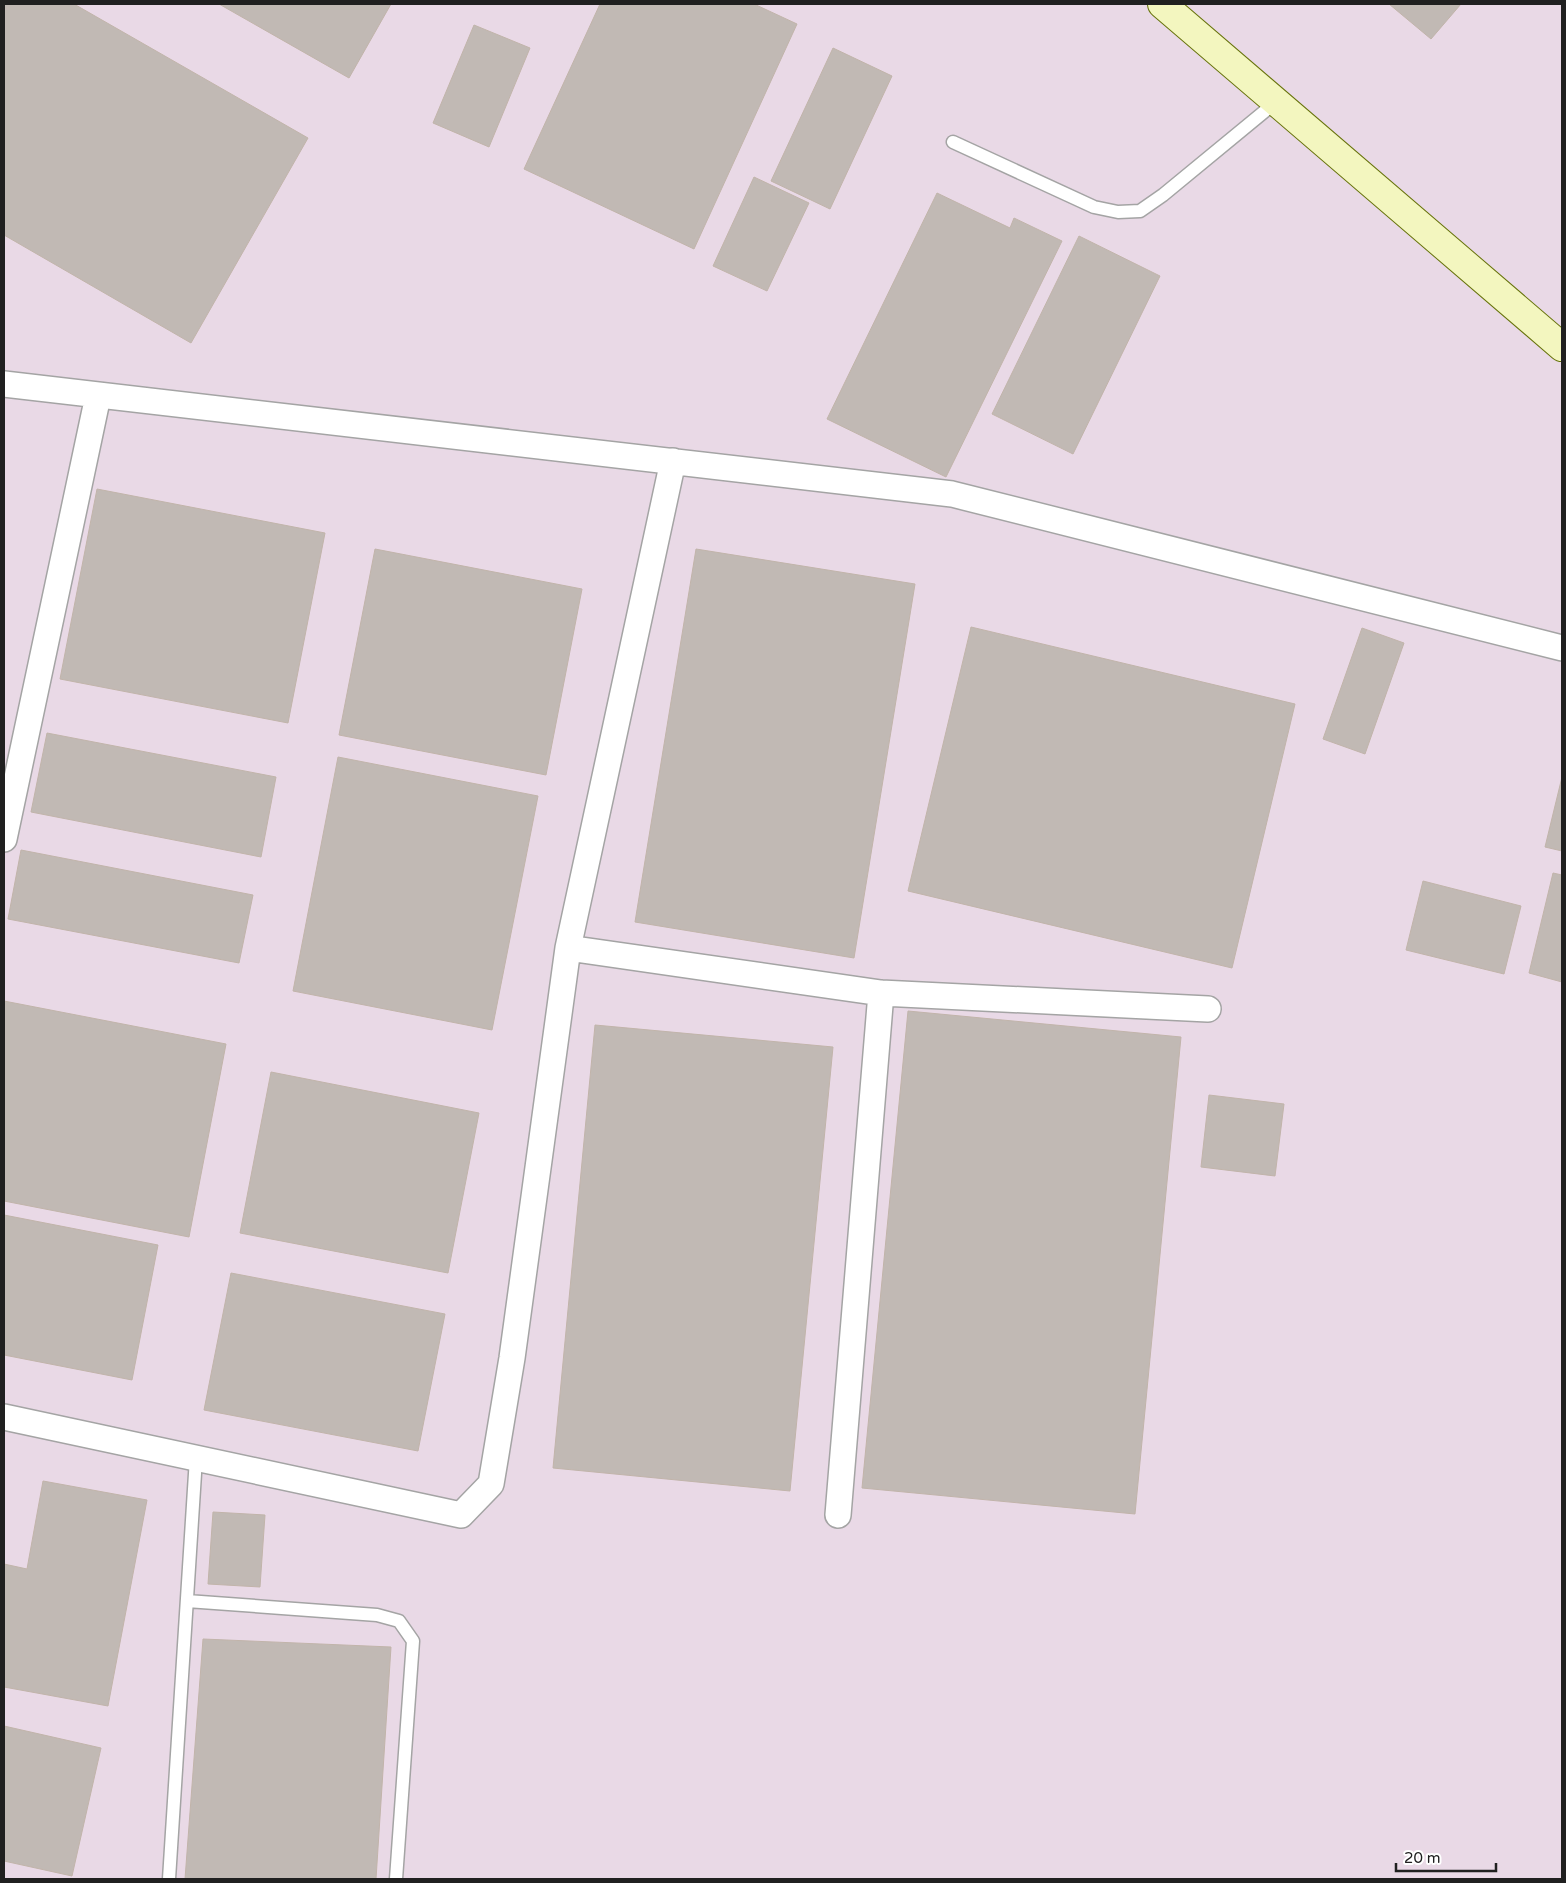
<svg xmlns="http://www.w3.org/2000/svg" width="1566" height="1883" viewBox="0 0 1566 1883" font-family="'Varela Round',sans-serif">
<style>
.industrial{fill:#e9d9e6}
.building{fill:#c1b9b4;stroke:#c1b4aa}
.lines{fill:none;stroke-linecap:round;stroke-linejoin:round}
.lane-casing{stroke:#a4a4a4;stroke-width:15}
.street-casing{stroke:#a4a4a4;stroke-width:28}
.secondary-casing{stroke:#67730b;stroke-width:30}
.lane{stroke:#fff;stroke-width:12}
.street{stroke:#fff;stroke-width:25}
.secondary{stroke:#f3f6bf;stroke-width:28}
</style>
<rect width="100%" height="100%" fill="#f0ede7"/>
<!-- industrial -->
<path class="industrial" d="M4 4H1562V1879H4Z"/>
<!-- building -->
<path class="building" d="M4 4H74L308 138 191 343 4 235Z
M219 4H391L349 78Z
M600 4H754L797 24 694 249 524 169Z
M1389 4H1461L1431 39Z
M474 25 530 48 489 147 433 123Z
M833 48 892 76 830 209 771 181Z
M754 177 809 203 767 291 713 266Z
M937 193 1010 228 1014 218 1062 241 946 477 827 419Z
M1079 236 1160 276 1073 454 992 414Z
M97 489 325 533 288 723 60 679Z
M375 549 582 589 546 775 339 735Z
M696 549 915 584 854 958 635 922Z
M971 627 1295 704 1232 968 908 891Z
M1362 628 1404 643 1365 754 1323 739Z
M47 733 276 777 261 857 31 812Z
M338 757 538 796 492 1030 293 991Z
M1562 777V851L1545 847Z
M21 850 253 895 239 963 8 919Z
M1553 873 1562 875V982L1529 973Z
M1423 881 1521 906 1504 974 1406 950Z
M4 1001 226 1044 189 1237 4 1201Z
M908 1011 1181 1037 1135 1514 862 1488Z
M595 1025 833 1047 790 1491 553 1468Z
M271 1072 479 1113 448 1273 240 1233Z
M1209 1095 1284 1104 1275 1176 1201 1167Z
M4 1215 158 1245 132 1380 4 1355Z
M231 1273 445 1314 418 1451 204 1410Z
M43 1481 147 1500 108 1706 4 1687V1564L27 1569Z
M213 1512 265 1515 260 1587 208 1584Z
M203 1639 391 1647 376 1879H185Z
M4 1726 101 1748 72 1876 4 1861Z"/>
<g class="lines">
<defs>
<path id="lane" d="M953 142 1094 207 1118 212 1140 211 1163 195 1276 102
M187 1601 377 1615 399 1621 413 1641 396 1879
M169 1879 196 1458"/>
<path id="street" d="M4 384 952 494 1562 648
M4 839 98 396
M568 948 881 993 1208 1009
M4 1417 461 1515 491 1484 512 1358 568 948 673 461
M838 1515 881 993"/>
<path id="secondary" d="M1162 4 1562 347"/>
</defs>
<!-- lane casing -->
<use href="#lane" class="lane-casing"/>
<!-- street casing -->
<use href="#street" class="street-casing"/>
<!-- secondary casing -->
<use href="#secondary" class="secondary-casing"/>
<!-- lane -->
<use href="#lane" class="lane"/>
<!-- street -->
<use href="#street" class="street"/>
<!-- secondary -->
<use href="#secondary" class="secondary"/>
</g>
<!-- border -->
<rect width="1566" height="1883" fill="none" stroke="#202020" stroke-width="10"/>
<!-- scale -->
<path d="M1396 1863v8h100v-8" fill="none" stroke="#202020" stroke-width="2.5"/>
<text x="1404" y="1863" font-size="15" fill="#202020" stroke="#ffffff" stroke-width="4" paint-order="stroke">20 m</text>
</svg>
